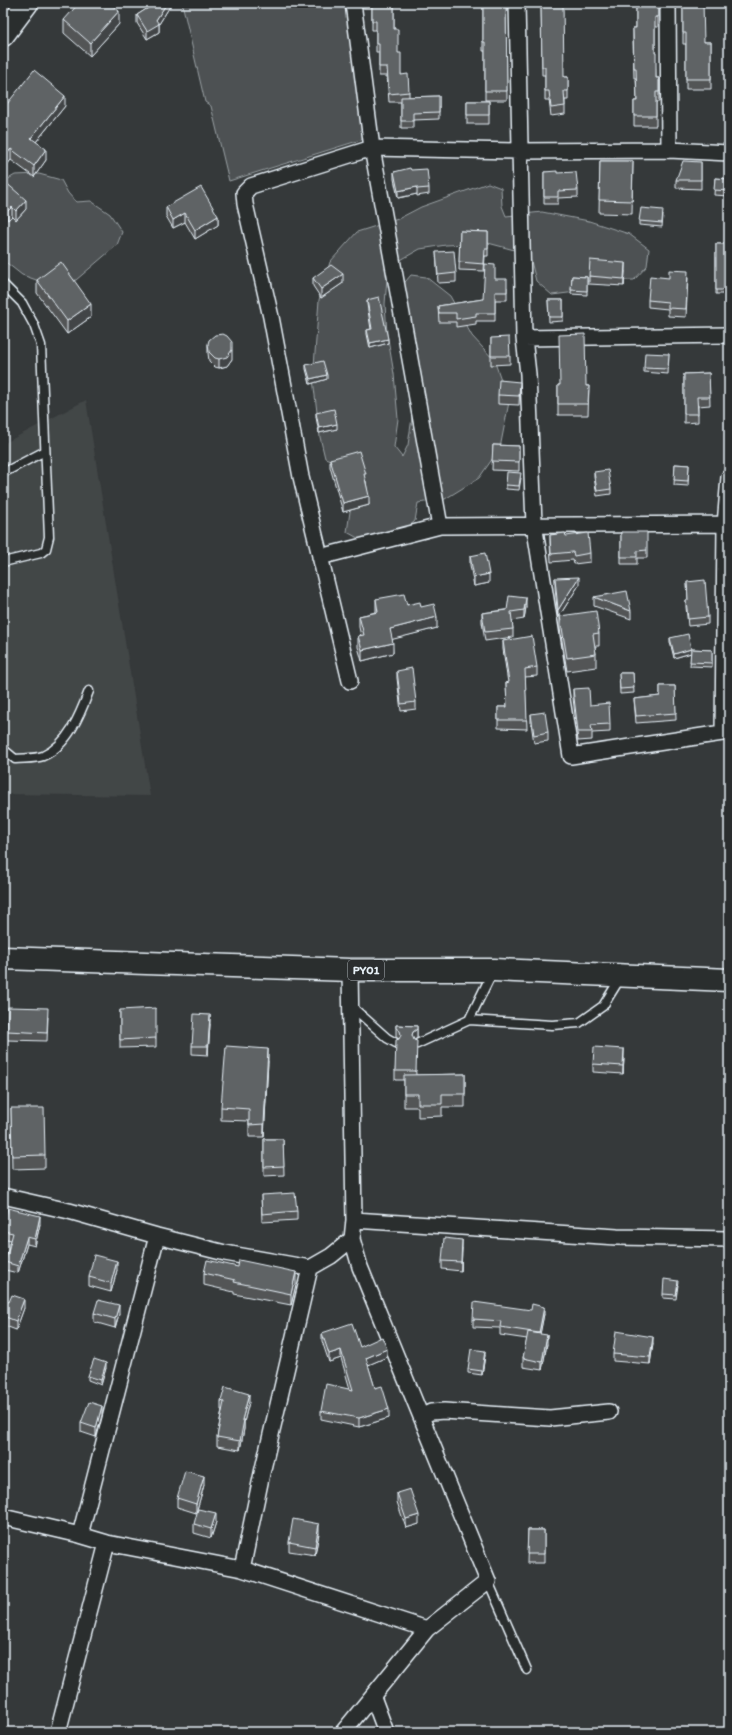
<svg xmlns="http://www.w3.org/2000/svg" width="732" height="1735" viewBox="0 0 732 1735" font-family="Itim,sans-serif">
<style>
.built{fill:#424647}
.green{fill:#4d5152;stroke:#9aa1a5}
.lines{fill:none;stroke-linecap:round;stroke-linejoin:round}
.lane-casing{stroke:#e8f1f8;stroke-width:11}
.street-casing{stroke:#e8f1f8;stroke-width:18}
.primary-casing{stroke:#e8f1f8;stroke-width:25}
.highway-casing{stroke:#e8f1f8;stroke-width:25}
.lane{stroke:#2a2d2e;stroke-width:8}
.street{stroke:#2a2d2e;stroke-width:15}
.primary{stroke:#2a2d2e;stroke-width:22}
.highway{stroke:#2a2d2e;stroke-width:22}
.wall{fill:#525557;stroke:#e8f1f8}
.shaded-wall{fill:#424547;stroke:#e8f1f8}
.building{fill:#5f6365;stroke:#e8f1f8}
.labels{text-anchor:middle;dominant-baseline:central;stroke-width:3.5;stroke-linejoin:round;paint-order:stroke}
.shield{fill:#2a2d2e;stroke:#afb6bb;stroke-width:1}
.shield-label{font-size:12px;font-weight:bold;fill:#e8f1f8}
</style>
<rect width="100%" height="100%" fill="#35393a"/>
<filter id="ink" filterUnits="userSpaceOnUse"><feTurbulence type="fractalNoise" baseFrequency=".025" numOctaves="2"/><feDisplacementMap in="SourceGraphic" scale="8" xChannelSelector="R" yChannelSelector="G"/><feConvolveMatrix kernelMatrix="1 2 1 2 8 2 1 2 1" color-interpolation-filters="sRGB"/></filter>
<g filter="url(#ink)">
<!-- built -->
<path class="built" d="M86 400 150 796 3 794V444Z"/>
<!-- green -->
<path class="green" d="M182 3H345L367 138 229 181 211 106 205 102Z
M39 174 61 180 68 193 76 202 91 201 110 214 122 232 117 245 76 280 48 284 22 275 3 260V224L17 211 3 199V182L15 175Z
M488 183 501 188 502 206 506 216 542 212 589 221 629 234 649 249 647 266 634 280 588 281 576 292 552 295 536 281 531 261 518 251 488 243 446 245 420 249 397 262 387 278 385 304 387 333 394 374 398 419 394 447 402 457 408 445 414 404 400 288 411 275 426 277 450 296 472 336 494 360 509 402 500 448 479 478 445 499 418 503 415 521 401 533 376 548 347 532 355 478 344 465 325 458 320 437 313 379 319 300 330 262 357 232 398 219 421 207Z"/>
<g class="lines">
<defs>
<path id="lane" d="M3 284 22 303 34 325 41 345 49 537 46 549 41 553 3 562
M3 473 45 451
M3 749 15 759C24 758 35 759 43 756 68 745 80 715 89 691
M351 1006 387 1038 396 1043
M469 1020 492 973
M417 1044 469 1020 552 1025 579 1023 603 1006 621 977
M488 1581 527 1670"/>
<path id="street" d="M353 3 372 148 440 526
M517 3 524 338 528 374 534 524 571 756 729 732
M668 3 669 150
M524 338 729 335
M320 557 440 526 729 524
M350 681 301 477 271 317 245 204 244 193 251 186 372 148 520 151 669 150 729 153
M723 733 725 525 729 477
M3 1196 69 1211 157 1236 225 1253 310 1268 331 1256 352 1239 354 1220 350 970
M354 1220 617 1237 729 1239
M422 1416 431 1412 444 1411 550 1418 609 1412
M3 1517 80 1535 107 1543 242 1569 427 1629
M80 1535 157 1236
M242 1569 262 1473 310 1268
M373 1697 386 1732
M58 1732 107 1543
M343 1732 427 1629 488 1581 360 1267 352 1239"/>
<path id="primary" d="M3 35 27 3"/>
<path id="highway" d="M3 958 350 970H494L729 980"/>
</defs>
<!-- lane casing -->
<use href="#lane" class="lane-casing"/>
<!-- street casing -->
<use href="#street" class="street-casing"/>
<!-- primary casing -->
<use href="#primary" class="primary-casing"/>
<!-- highway casing -->
<use href="#highway" class="highway-casing"/>
<!-- lane -->
<use href="#lane" class="lane"/>
<!-- street -->
<use href="#street" class="street"/>
<!-- primary -->
<use href="#primary" class="primary"/>
<!-- highway -->
<use href="#highway" class="highway"/>
</g>
<!-- wall -->
<path class="wall" d="M156 3H172L159 24V32L147 39 137 23V15Z
M362 3H394V29L401 75 409 92V97L439 96V119L413 120V128H401V102H389L387 76H379V52H376V30H372V6L363 7Z
M483 3H506L507 100H485V51H483Z
M541 3 564 77H568V100H565V114L551 116 549 100H545V75H542Z
M587 3H609V7L587 6Z
M635 3H658V27H655V53L656 78H659V102H656V126H634V101H637L636 78H634L633 38V28H636V4H635Z
M683 3 704 42H711V89H686V44H683Z
M64 20 119 24 90 56 64 33Z
M467 101H489V124H467Z
M65 106 36 142 46 160 34 177 11 160 3 169V109Z
M600 161H633L632 214 599 213Z
M701 162V189L676 188V180Z
M411 170 429 188V194L417 196V194L398 198 394 179V172Z
M544 172 557 173 578 190V197L558 198V204H544Z
M715 178 729 179V196L714 195Z
M3 182 26 209 16 220 12 216 8 220 6 217Z
M166 207 218 216V225L195 239 185 222 173 228 166 216Z
M663 215 662 227 639 225V221Z
M460 231 488 232V256H485L484 271 459 270Z
M716 244H729V294H716Z
M436 252 456 273V282L438 283Z
M625 271 624 286 589 284V276Z
M572 276 587 277V295L571 294Z
M313 278 343 283 321 298 313 286Z
M669 278H688L686 317 668 316V309L648 307V300Z
M495 279 507 287V300H495V321H476V324L456 327V322H439L438 306 483 299Z
M37 280 91 317 67 334 37 293Z
M367 300 388 343 370 348 367 334V330L371 329 367 304Z
M548 300H563V321L549 322Z
M491 338 510 356V364L491 365Z
M208 344 232 359 227 366 219 368 215 367 209 361 208 353Z
M669 354 668 374 644 372V368Z
M306 365 327 379 310 384 306 369Z
M709 373 710 405 698 406V422L684 423V374Z
M520 382 519 405 498 404V395Z
M558 385 589 386 588 415H558Z
M316 413 337 429 319 433 316 417Z
M493 445 519 446V471L492 470Z
M330 459 366 481 369 505 343 512 330 467Z
M675 464 689 465 688 486 674 485Z
M594 472 611 489V494L597 496 594 477Z
M521 478 519 490 506 489V485Z
M621 532 647 550V558H637V564H621Z
M550 535 566 536 590 553V562L574 564 573 560 551 562 550 543Z
M470 556 489 583 474 586 470 565Z
M555 578 579 585 558 618 555 587Z
M687 582 708 617V624L688 626 686 607V600H688Z
M594 597 631 611V619L594 606Z
M376 599 421 607 437 628 392 639 393 653 362 661 358 647V636H361L359 627V616L376 612Z
M526 607 524 619 512 621 513 629V637L485 641 482 622V613Z
M560 616 599 633V646H595L596 654V667L567 671 560 629Z
M670 638 691 649 712 650V667L690 666 691 653 674 658 670 642Z
M503 641 537 667V676L525 677 527 729 498 728V707H507L506 683H508L503 649Z
M397 671 416 702V709L401 711 397 678Z
M619 673H633L634 693 620 694Z
M660 686H675L676 720 636 723 634 699 660 696Z
M573 689 610 724V732L592 733V740L578 741 573 698Z
M531 714 548 732V741L534 743 531 723Z
M120 1010 156 1038V1047L120 1048Z
M48 1017 47 1041 7 1040V1031Z
M210 1024 208 1055 192 1054V1046Z
M396 1025 417 1026V1038L414 1040 416 1075 465 1074V1107H442V1116L418 1117V1107H404V1080H395V1071L399 1039 396 1037Z
M624 1058 623 1074 593 1072V1064Z
M268 1061 264 1137H249V1121L221 1120V1107Z
M11 1108 45 1155V1168L12 1169Z
M264 1139H283L284 1175 264 1176Z
M261 1195 297 1211V1220L262 1222Z
M40 1224 35 1246 27 1244 18 1273 5 1270V1262L11 1240 3 1238V1227Z
M462 1248 461 1271 442 1269V1261Z
M117 1270 111 1292 89 1286V1277Z
M204 1273 296 1284 291 1305 234 1294V1292L204 1285Z
M678 1285 676 1299 663 1298V1294Z
M3 1301 9 1302 24 1308 16 1330 3 1325Z
M94 1313 119 1314 115 1328 94 1322Z
M544 1314 540 1334 547 1344 542 1370 523 1367V1358L527 1339 500 1335V1328L473 1327V1319Z
M322 1333 387 1357 368 1365 375 1388 389 1418 359 1427 321 1419V1411L350 1389 341 1358 329 1362 322 1341Z
M653 1344 650 1364 613 1361V1354Z
M485 1355 482 1375 468 1373V1369Z
M106 1368 101 1385 88 1380V1376Z
M221 1401 249 1402 244 1422V1429L240 1450 217 1446V1437L222 1410H221Z
M102 1415 96 1437 81 1432V1423Z
M204 1485 196 1513 177 1507V1498Z
M397 1493 419 1524 406 1528 397 1502Z
M216 1522 211 1538 194 1533V1524Z
M528 1530H544V1563H527Z
M319 1533 315 1555 289 1551V1542Z"/>
<!-- shaded-wall -->
<path class="shaded-wall" d="M167 3H172L159 24V32L147 39V31L156 20Z
M119 11V24L90 56V43Z
M65 96V106L31 148V138Z
M11 149V160L3 169V158Z
M46 149V160L34 177V166Z
M417 187V194L398 198V191Z
M26 200V209L16 220V211Z
M12 207V216L8 220V211Z
M6 208V217L3 221V212Z
M185 213V222L173 228V220Z
M218 216V225L195 239V230Z
M625 263V271L624 286V279Z
M343 274V283L321 298V289Z
M91 304V317L67 334V321Z
M388 339V343L370 348V343Z
M232 350V359L227 366 219 368V359Z
M327 375V379L310 384V379Z
M337 424V429L319 433V428Z
M369 496V505L343 512V503Z
M489 574V583L474 586V577Z
M579 577V585L558 618V610Z
M526 598V607L524 619V610Z
M437 617V628L390 640V629Z
M393 643V653L362 661V650Z
M691 649V653L674 658V654Z
M210 1015V1024L208 1055V1046Z
M417 1029V1038L413 1041 412 1035 413 1032Z
M268 1049V1061L264 1137V1124Z
M624 1049V1058L623 1074V1066Z
M40 1216V1224L35 1246V1239Z
M27 1237V1244L18 1273V1266Z
M462 1240V1248L461 1271V1262Z
M117 1261V1270L111 1292V1283Z
M296 1272V1284L291 1305V1294Z
M24 1299V1308L16 1330V1321Z
M119 1305V1314L115 1328V1319Z
M544 1307V1314L539 1340V1333Z
M547 1335V1344L542 1370V1362Z
M653 1337V1344L650 1364V1357Z
M387 1349V1357L366 1366V1358Z
M341 1350V1358L329 1362V1354Z
M485 1351V1355L482 1375V1371Z
M106 1363V1368L101 1385V1380Z
M249 1394V1402L244 1422V1429L240 1450V1441L242 1420Z
M102 1406V1415L96 1437V1428Z
M389 1409V1418L359 1427V1418Z
M204 1476V1485L196 1513V1504Z
M216 1513V1522L211 1538V1529Z
M419 1515V1524L406 1528V1519Z
M319 1524V1533L315 1555V1547Z"/>
<!-- building -->
<path class="building" d="M79 3H109L119 11 90 43 64 20Z
M156 3H167L156 20 159 24 147 31 137 15Z
M372 3H394V29H398V53H401V75L408 74 409 92 389 94 387 67H379V44H376V21H372Z
M483 3H506L507 91H485V42H483Z
M541 3H563L564 77H568V91H564L565 106 551 108 549 91H545V67H542Z
M636 3H658V17H655V53H656V78H659V92H656V116H634V101H637L636 68H634L633 28H636Z
M683 3H703L704 42H711V79H686V33H683Z
M34 70 65 96 31 138 46 149 34 166 11 149 3 158V109Z
M439 96V112L413 113V121H401V97Z
M467 101H489V115H467Z
M600 161H633L632 201 599 200Z
M683 161 701 162V180H676Z
M410 168 411 170 427 169 429 188 417 189V187L398 191 394 172Z
M557 171V173L576 172 578 190 558 191V197H544V172Z
M715 178 729 179V191L714 190Z
M4 181 26 200 16 211 12 207 8 211 6 208 3 212V182Z
M201 187 218 216 195 230 185 213 173 220 166 207Z
M641 208 663 210 662 223 639 221Z
M460 231 488 232V249H485L484 264 459 262Z
M716 244H729V290H716Z
M454 251 456 273 438 275 436 252Z
M590 260 625 263 624 279 589 276Z
M61 262 91 304 67 321 37 280Z
M485 264 495 265V279H507V292H495V313H476V316L456 319V313H439L438 306 483 299Z
M331 265 343 274 321 289 313 278Z
M669 270 688 271 686 309 668 308V302L648 300 650 276 669 278Z
M572 276 587 277V291L571 290Z
M379 297 388 339 370 343 367 330 372 329 367 300Z
M548 300H563V317H549Z
M223 334 227 336 232 342V350L227 357 219 359 215 358 209 352 208 344 209 340 215 335Z
M585 334 586 386H589L588 404H558V385H560L559 335Z
M509 337 510 356H491V338Z
M645 353 669 354 668 369 644 368Z
M323 361 327 375 310 379 306 365Z
M709 373 710 397H697L698 414H684V374Z
M499 380 520 382 519 396 498 395Z
M334 409 337 424 319 428 316 413Z
M493 445 519 446V462L492 461Z
M359 451 366 474H364L369 496 343 503 330 459Z
M675 464 689 465 688 481 674 480Z
M608 470 611 489 597 491 594 472Z
M507 472 521 473 519 486 506 485Z
M621 532H647V550L637 551V557H621Z
M565 533 566 536 588 533 590 553 574 556 573 552 551 554 550 535Z
M485 553 489 574 474 577 470 556Z
M579 577 558 610 555 578Z
M705 580 708 617 688 619 686 600H688L687 582Z
M627 591 631 611 594 597Z
M404 594 407 605 420 602 421 607 434 604 437 617 390 629 393 643 362 650 358 636 364 635 359 616 378 612 376 599Z
M509 596 526 598 524 610 511 612 513 629 485 632 482 613 507 610Z
M596 611 599 633 593 634 596 654 567 658 560 616Z
M688 634 691 649 674 654 670 638Z
M532 636 537 667 525 669 527 720H498V707H507L506 683 509 682 503 641Z
M691 649 712 650V663L690 662Z
M412 668 416 702 401 704 397 671Z
M619 673H633L634 688 620 689Z
M660 686H675L676 713 636 716 634 699 660 696Z
M589 688 590 705 609 703 610 724 591 725 592 732H578L573 689Z
M545 712 548 732 534 735 531 714Z
M8 1007 48 1008 47 1033 7 1031Z
M156 1008V1038L120 1040V1010Z
M194 1014 210 1015 208 1046H192Z
M396 1025 417 1026V1029L413 1032 412 1035 414 1040 417 1041 416 1071H395L396 1040 399 1039 401 1035 400 1031 396 1028Z
M226 1046 268 1049 264 1124 249 1125V1109L221 1107Z
M594 1047 624 1049 623 1066 593 1064Z
M465 1074V1094H442V1104H418V1094H404V1075Z
M11 1108H44L45 1155 12 1156Z
M264 1139H283L284 1166 264 1167Z
M295 1193 297 1211 262 1214 261 1195Z
M8 1208 40 1216 35 1239 27 1237 18 1266 5 1262 13 1233 3 1231V1227Z
M444 1238 462 1240 461 1262 442 1261Z
M94 1255 117 1261 111 1283 89 1277Z
M207 1260 238 1267 239 1260 296 1272 291 1294 234 1282 235 1280 204 1273Z
M664 1279 678 1281 676 1295 663 1294Z
M12 1295 24 1299 16 1321 3 1316V1301L9 1302Z
M98 1300 119 1305 115 1319 94 1313Z
M474 1302 531 1310 532 1304 544 1307 539 1333 500 1327 501 1321 473 1319Z
M352 1323 360 1347 382 1337 387 1349 366 1358 375 1388 382 1386 389 1409 359 1418 321 1411 326 1384 353 1390 341 1350 329 1354 322 1333Z
M616 1331 653 1337 650 1357 613 1354Z
M528 1332 547 1335 542 1362 523 1358Z
M471 1349 485 1351 482 1371 468 1369Z
M94 1359 106 1363 101 1380 88 1376Z
M225 1387 249 1394 242 1420H244L240 1441 217 1437 224 1402 221 1401Z
M89 1402 102 1406 96 1428 81 1423Z
M185 1471 204 1476 196 1504 177 1498Z
M410 1489 419 1515 406 1519 397 1493Z
M198 1509 216 1513 211 1529 194 1524Z
M293 1519 319 1524 315 1547 289 1542Z
M528 1530H544V1554H527Z"/>
</g>
<g class="labels">
<!-- shield labels -->
<rect class="shield" x="348" y="960" width="36" height="20" rx="3"/>
<g class="shield-label">
<text x="366" y="970">PY01</text>
</g>
</g>
<!-- margin -->
<rect width="732" height="1735" fill="none" stroke="#2a2d2e" stroke-width="16"/>
<rect x="8" y="8" width="716" height="1719" fill="none" stroke="#e8f1f8" stroke-width="1.5" filter="url(#ink)"/>
</svg>
